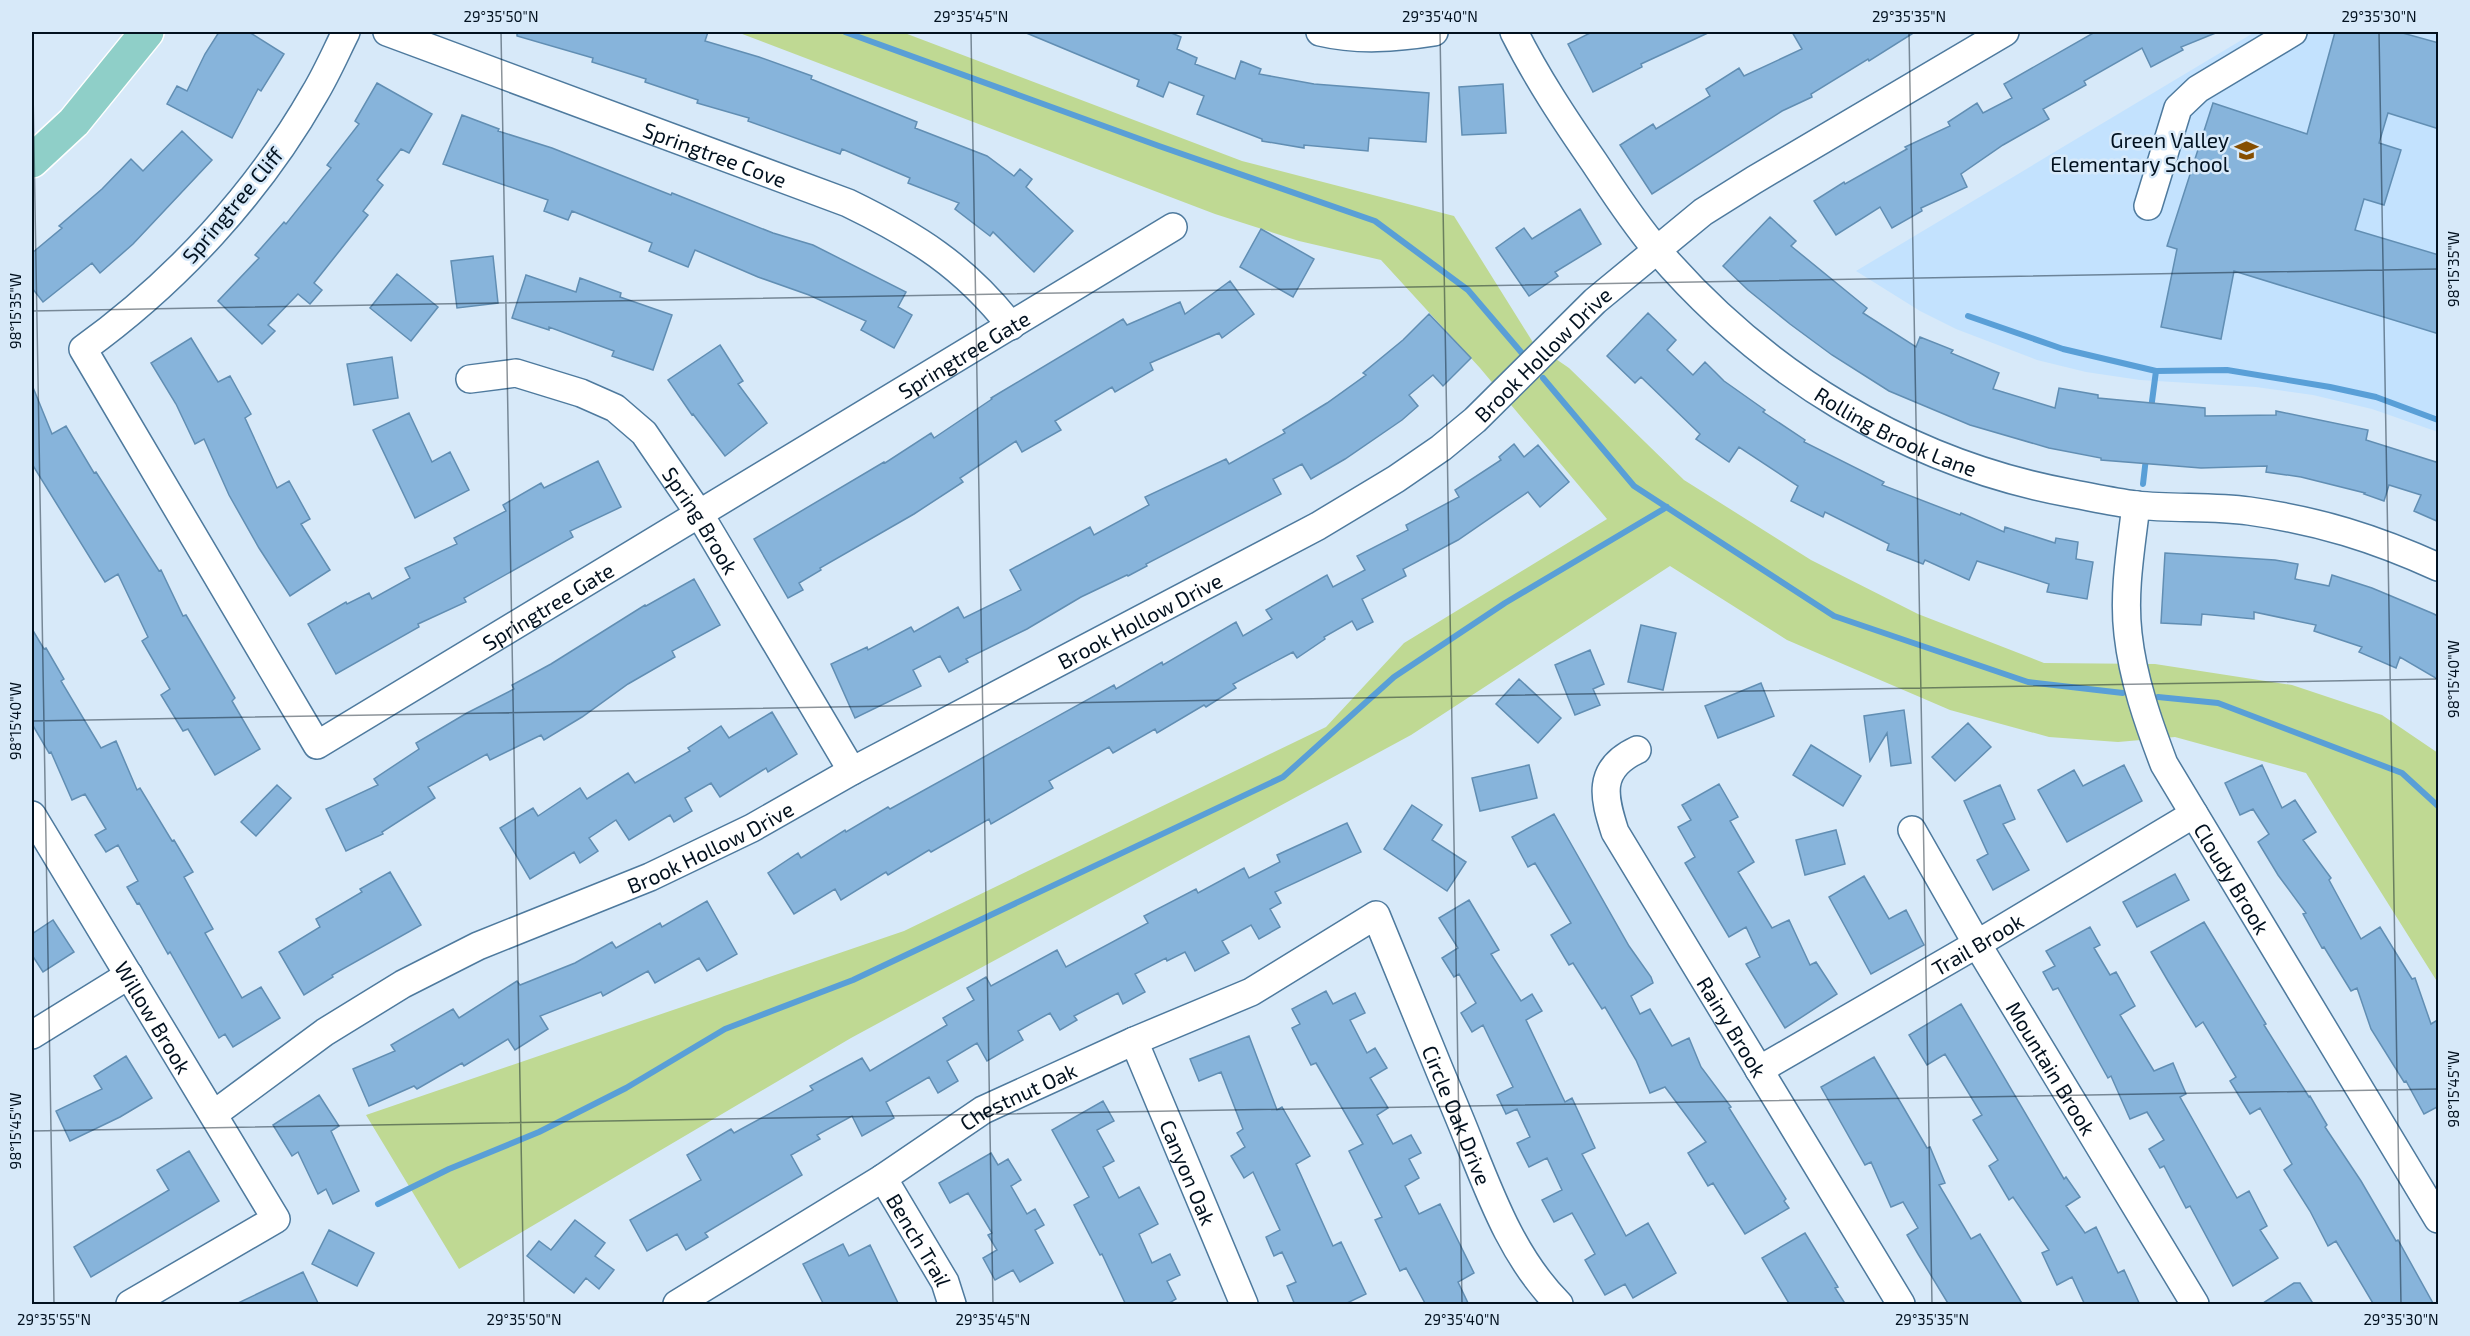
<svg xmlns="http://www.w3.org/2000/svg" width="2470" height="1336" viewBox="0 0 2470 1336" font-family="'Exo 2',sans-serif">
<style>
.built{fill:#c3e2fe}
.green{fill:#bfd993}
.lines{fill:none;stroke-linecap:round;stroke-linejoin:round}
.stream{stroke:#599fd7;stroke-width:6}
.building{fill:#87b4db;stroke:#618eb3;stroke-width:1.5}
.minor-casing{stroke:#4e7a9e;stroke-width:30}
.major-casing{stroke:#fff;stroke-width:36}
.minor{stroke:#fff;stroke-width:27}
.major{stroke:#8fcfc8;stroke-width:33}
.ticks{fill:none;stroke:#02111f;stroke-width:1.5;stroke-opacity:0.45}
.labels{text-anchor:middle;dominant-baseline:central;stroke-width:5;stroke-linejoin:round;paint-order:stroke}
.poi-label{font-size:21px;fill:#02111f;stroke:#d7e9f9;text-anchor:end}
.street-label{font-size:21px;fill:#02111f;stroke:#d7e9f9}
.neatline{fill:none;stroke:#02111f;stroke-width:2}
.ticks-label{font-size:15px;text-anchor:middle;fill:#02111f}
</style>
<rect width="100%" height="100%" fill="#d7e9f9"/>
<!-- built -->
<path class="built" d="M2255 32H2438V432L2372 409 2313 395 2256 387 2140 380 2086 372 2037 360 1956 329 1920 311 1856 271Z"/>
<!-- green -->
<path class="green" d="M737 32H902L1242 161 1454 216 1534 344 1569 368 1684 480 1811 560 1918 614 2044 663 2155 664 2292 685 2382 715 2438 753V983L2306 773 2175 737 2118 742 2049 737 1950 710 1787 640 1670 566 1411 735 851 1038 459 1269 366 1115 904 931 1326 727 1404 643 1607 519 1480 368 1381 260 1299 241 1215 214Z"/>
<g class="lines">
<!-- stream -->
<path class="stream" d="M845 32 1159 146 1375 221 1468 290 1521 352
M1968 316 2063 349 2156 371 2227 370 2330 387 2376 397 2438 420
M1543 378 1634 486 1834 616 2028 682 2123 693
M2151 409 2156 371
M2143 484 2146 458
M2158 697 2218 703 2402 773 2438 806
M378 1204 449 1169 539 1132 626 1088 725 1029 853 980 1283 777 1394 677 1505 603 1667 507"/>
</g>
<!-- building -->
<path class="building" d="M219 32H249L284 54 261 91 258 89 232 138 167 104 177 86 187 91 205 54Z
M517 32H708L705 41 759 57 812 76 811 79 917 122 915 128 987 156 1014 176 1020 169 1032 179 1026 187 1073 231 1034 272 993 232 990 236 955 209 959 203 908 183 910 178 842 149 840 154 748 121 749 118 697 103 698 100 645 82 646 79 592 62 593 58 517 36Z
M1024 32H1169L1181 37 1177 49 1197 58 1195 64 1235 79 1241 61 1261 69 1259 74 1314 84 1429 93 1426 142 1369 138 1368 151 1304 145V148L1262 141V139L1197 114 1204 96 1169 82 1163 97 1137 86 1139 80Z
M1592 32H1710L1641 64 1642 67 1593 92 1568 44Z
M1792 32H1915L1869 61 1868 59 1811 94 1812 97 1782 111 1652 194 1620 145 1653 124 1656 129 1710 96 1706 89 1739 68 1744 76 1802 49Z
M2095 32H2218L2181 47 2183 50 2151 67 2142 48 2084 81 2086 85 2043 109 2049 119 2003 145 1961 174 1967 187 1921 208 1922 211 1892 228 1880 207 1836 235 1814 201 1844 182 1845 184 1907 149 1905 147 1950 126 1948 122 1977 103 1983 113 2012 98 2004 84Z
M2335 32H2399L2439 43V129L2388 113 2379 143 2401 150 2384 205 2364 199 2355 230 2439 255V334L2234 271 2221 339 2161 327 2177 249 2167 246 2213 103 2307 134Z
M377 83 432 114 409 153 401 149 377 180 383 185 363 211 368 215 314 283 322 290 310 304 298 294 268 325 275 331 262 344 218 301 259 258 255 255 284 222 286 224 331 168 327 165 359 124 355 121Z
M1503 84 1506 133 1462 135 1459 87Z
M462 115 499 129 498 131 552 148 671 195 672 193 773 233 813 245 906 292 898 307 912 315 894 348 861 330 866 321 809 295 758 277 695 250 688 267 649 251 652 243 572 211 568 220 544 211 548 200 443 164Z
M182 131 212 160 133 244 100 273 92 263 43 302 32 288V253L62 228 59 226 102 189 131 159 143 171Z
M1580 209 1601 244 1555 272 1558 276 1529 296 1496 248 1524 228 1532 239Z
M1770 217 1796 241 1791 246 1867 308 1863 313 1916 347 1920 337 1953 350 1951 353 1999 373 1993 389 2055 408 2059 388 2098 395V398L2205 408V416L2276 415V411L2368 430 2366 440 2436 462 2439 456V522L2414 511 2421 495 2389 485 2384 501 2364 494 2365 493 2301 477 2266 472 2267 466 2201 468 2101 460V458L2049 448 1970 425 1889 391 1832 355 1790 324 1748 290 1723 266Z
M1261 229 1314 259 1293 297 1240 267Z
M493 256 498 303 457 308 451 261Z
M397 274 438 307 411 341 370 308Z
M526 275 576 292 580 278 621 293 620 297 672 315 653 370 612 356 614 351 549 327V330L512 318Z
M1230 281 1254 314 1222 338 1219 333 1150 363 1153 370 1115 392 1112 387 1055 421 1061 430 1022 452 1016 441 960 478 963 482 914 514 820 568 821 570 799 583 803 590 788 598 754 539 884 462 885 463 931 433 934 438 992 399 991 398 1123 319 1127 325 1180 302 1185 314Z
M1648 313 1676 340 1667 350 1693 375 1705 362 1724 381 1765 410 1763 412 1805 440 1804 442 1884 482 1882 485 1960 515 1961 513 2004 532 2005 527 2055 543 2056 538 2078 542 2076 559 2093 562 2087 599 2047 592 2049 584 1977 561 1969 580 1925 560 1923 564 1887 550 1889 544 1825 512 1823 517 1791 501 1798 486 1739 447 1729 462 1696 439 1700 434 1641 377 1635 383 1607 356Z
M1429 314 1471 358 1443 386 1433 375 1409 395 1418 406 1402 420 1345 459 1311 479 1302 464 1273 479 1281 494 1146 564 1147 566 1128 576 1127 575 1081 597 1027 629 966 659 968 662 949 672 940 656 913 670 921 686 855 718 831 664 867 647 868 650 911 627 914 632 958 607 964 618 1021 590 1010 570 1090 527 1094 535 1149 505 1145 497 1226 459 1229 464 1285 433 1283 430 1327 403 1366 375 1363 373 1403 340Z
M191 338 218 382 230 376 251 414 245 418 277 488 289 481 310 519 301 524 330 570 290 596 259 548 229 495 204 439 195 444 176 404 151 363Z
M720 345 743 381 738 384 767 423 725 456 693 414 692 415 668 380Z
M392 357 398 398 354 405 347 364Z
M32 385 52 434 66 426 94 473 96 472 159 571 161 570 183 616 186 615 235 698 232 701 260 749 215 775 188 729 183 731 161 695 170 689 142 641 148 637 118 574 105 582 32 464Z
M409 413 432 462 450 452 469 490 415 518 373 430Z
M1514 444 1524 457 1538 445 1569 482 1540 507 1528 492 1458 540 1403 569 1406 576 1362 599 1373 622 1357 630 1352 621 1324 637 1325 639 1297 658 1293 652 1233 684 1236 688 1206 707 1204 705 1157 733 1155 729 1113 753 1109 747 1049 781 1053 788 991 824 989 819 931 852 929 850 888 875 886 872 841 900 835 889 794 914 768 873 798 853 801 858 845 830 846 832 888 807 890 809 1114 685 1116 689 1162 662 1163 665 1236 622 1243 636 1272 619 1266 610 1327 575 1333 587 1365 570 1357 556 1408 530 1406 525 1459 497 1455 490 1501 460 1499 457Z
M598 461 621 507 570 531 573 537 464 598 466 602 418 624 419 627 336 674 308 624 346 602 347 604 369 593 372 599 410 578 405 568 457 544 454 538 506 511 503 505 541 483 544 488Z
M2165 553 2275 560 2298 564 2295 579 2329 586 2332 575 2372 588 2434 614 2439 617V680L2400 657 2396 668 2359 652 2362 647 2314 631 2316 625 2254 612V619L2202 614 2201 625 2161 623Z
M694 579 720 625 672 651 675 657 628 684 582 717 544 740 541 735 490 760 487 754 428 787 435 798 382 832 383 834 346 851 326 809 378 785 374 779 419 749 416 743 467 713 514 689 512 685 551 664 645 605 646 606Z
M1641 625 1676 633 1663 690 1628 682Z
M32 629 44 649 46 648 64 679 61 681 101 748 116 741 137 790 140 788 172 841 174 840 193 872 184 877 213 929 205 933 242 998 261 987 280 1018 233 1047 225 1034 219 1038 170 952 168 954 139 903 137 904 127 887 138 881 118 845 106 852 95 835 106 829 85 794 72 800 51 752 49 753 32 724Z
M1590 650 1604 684 1593 689 1600 705 1575 715 1555 665Z
M1519 679 1561 718 1538 743 1496 704Z
M1761 683 1774 716 1718 738 1705 706Z
M1904 710 1911 763 1891 766 1887 733 1870 761 1864 716Z
M772 712 797 754 768 772 766 768 720 797 711 783 685 798 692 811 674 822 670 815 629 840 616 820 589 838 598 851 580 863 574 852 530 879 500 828 533 808 538 816 580 788 587 799 628 773 635 783 690 751 688 748 721 726 729 738Z
M1968 723 1991 747 1955 781 1932 757Z
M1811 745 1861 776 1843 806 1793 775Z
M1529 765 1537 798 1480 811 1472 778Z
M2124 765 2142 801 2067 842 2038 790 2074 770 2083 786Z
M2262 765 2282 808 2295 800 2316 832 2303 840 2331 878 2329 880 2361 939 2380 927 2412 979 2415 978 2431 1024 2439 1019V1106L2424 1114 2406 1081 2404 1082 2371 1029 2357 988 2351 991 2324 947 2322 948 2303 914 2306 913 2278 875 2258 842 2269 834 2253 809 2240 815 2225 783Z
M1719 784 1738 817 1730 821 1754 862 1738 872 1772 928 1789 920 1810 965 1816 962 1837 994 1785 1028 1746 964 1760 957 1746 927 1729 937 1685 863 1695 857 1678 827 1691 820 1682 805Z
M277 785 291 798 256 836 241 822Z
M2000 785 2015 819 2003 824 2029 870 1993 890 1977 860 1988 854 1964 801Z
M1412 805 1442 825 1432 840 1466 862 1447 891 1384 849Z
M1554 814 1629 946 1651 977 1653 983 1631 996 1640 1014 1650 1009 1672 1046 1689 1038 1701 1067 1731 1107 1729 1108 1786 1199 1784 1201 1789 1208 1745 1234 1713 1183 1708 1186 1688 1153 1706 1142 1665 1087 1650 1093 1636 1060 1605 1007 1602 1009 1573 963 1569 965 1551 935 1571 923 1535 863 1528 867 1512 837Z
M1347 823 1361 852 1275 892 1281 903 1270 909 1280 927 1259 939 1251 925 1222 941 1229 953 1195 971 1185 952 1167 961 1166 958 1135 974 1145 992 1123 1004 1118 993 1074 1016 1077 1020 1060 1030 1050 1013 1018 1031 1023 1040 987 1061 977 1043 947 1061 958 1081 938 1093 929 1077 886 1102 894 1118 862 1136 852 1116 817 1135 820 1139 791 1155 802 1175 705 1233 708 1237 686 1250 677 1234 647 1251 630 1220 701 1180 687 1155 731 1129 734 1133 813 1090 810 1086 862 1058 870 1071 947 1025 943 1018 974 1000 967 988 986 977 991 986 1057 950 1066 967 1148 923 1144 916 1196 889 1198 893 1244 868 1249 878 1280 862 1277 855Z
M1836 830 1845 864 1805 875 1796 840Z
M390 872 421 925 332 975 333 977 304 995 279 952 320 927 316 919 362 892 360 889Z
M2175 874 2189 900 2137 927 2123 902Z
M1864 876 1889 919 1906 910 1924 945 1871 974 1829 897Z
M1469 900 1499 950 1491 954 1521 1001 1532 994 1542 1011 1526 1020 1565 1102 1572 1098 1595 1148 1582 1154 1626 1236 1648 1223 1676 1273 1633 1298 1625 1284 1605 1295 1585 1260 1595 1254 1572 1213 1554 1222 1542 1200 1562 1190 1547 1158 1529 1167 1517 1143 1530 1137 1517 1109 1506 1114 1497 1095 1513 1087 1483 1025 1472 1032 1461 1013 1476 1003 1459 974 1454 977 1442 958 1458 948 1439 918Z
M707 901 737 954 707 971 699 958 655 983 648 971 603 996 601 992 540 1016 548 1029 515 1050 508 1039 464 1066 462 1063 417 1089 414 1086 369 1106 353 1069 395 1051 391 1045 453 1009 459 1018 517 981 520 985 575 963 612 942 616 948 660 923 662 927Z
M53 920 74 952 43 972 32 955V934Z
M2204 922 2266 1024 2264 1025 2309 1097 2310 1096 2327 1125 2325 1127 2361 1181 2396 1241 2398 1240 2434 1305H2374L2336 1241 2328 1246 2310 1211 2284 1170 2292 1164 2260 1108 2250 1114 2230 1081 2236 1077 2203 1022 2196 1027 2168 981 2151 952Z
M2090 927 2100 945 2094 948 2110 975 2116 972 2135 1006 2120 1015 2154 1071 2173 1063 2186 1094 2180 1097 2237 1198 2249 1191 2267 1226 2260 1230 2278 1258 2233 1286 2190 1206 2186 1208 2164 1166 2160 1168 2149 1149 2164 1140 2147 1112 2130 1119 2111 1076 2108 1078 2058 988 2053 990 2043 972 2055 966 2046 951Z
M1326 991 1333 1004 1355 993 1365 1013 1350 1020 1367 1053 1375 1048 1387 1068 1370 1078 1388 1108 1377 1115 1393 1144 1411 1135 1421 1153 1409 1159 1419 1178 1405 1186 1419 1214 1440 1204 1474 1273 1458 1282 1469 1305H1426L1406 1268 1400 1271 1375 1220 1382 1217 1349 1151 1363 1144 1316 1063 1311 1065 1292 1028 1300 1024 1292 1009Z
M1961 1004 2064 1179 2066 1177 2080 1197 2066 1206 2085 1233 2096 1227 2118 1273 2124 1270 2140 1305H2085L2072 1277 2057 1285 2042 1253 2049 1250 2013 1197 2009 1200 1989 1166 1998 1160 1973 1120 1982 1115 1945 1054 1927 1065 1909 1035Z
M1249 1036 1277 1110 1282 1107 1310 1156 1296 1164 1333 1246 1341 1242 1366 1294 1343 1305H1295L1287 1286 1296 1282 1282 1252 1274 1256 1266 1237 1280 1230 1253 1172 1244 1178 1231 1156 1245 1147 1237 1133 1243 1129 1221 1072 1199 1081 1190 1059Z
M126 1056 152 1098 120 1117 70 1141 56 1111 102 1089 94 1076Z
M1874 1057 1927 1148 1930 1147 1945 1183 1939 1185 1971 1239 1980 1234 2023 1305H1949L1918 1254 1907 1235 1918 1228 1903 1202 1891 1207 1871 1162 1865 1165 1821 1087Z
M319 1095 339 1126 331 1131 359 1191 333 1204 326 1189 318 1194 298 1152 292 1156 273 1125Z
M1103 1101 1114 1121 1097 1130 1114 1161 1103 1167 1119 1198 1139 1187 1158 1224 1139 1234 1152 1263 1170 1254 1180 1275 1167 1281 1176 1299 1166 1305H1126L1102 1254 1100 1255 1074 1205 1089 1197 1052 1130Z
M189 1151 219 1201 91 1277 74 1247 169 1190 157 1170Z
M991 1153 998 1165 1008 1159 1021 1180 1011 1186 1027 1214 1035 1209 1044 1225 1035 1230 1053 1263 1020 1282 1013 1270 995 1280 983 1258 997 1250 988 1235 992 1233 968 1193 950 1203 939 1183Z
M575 1220 605 1243 595 1256 614 1270 599 1289 586 1278 574 1293 527 1256 539 1241 551 1250Z
M329 1230 374 1253 357 1286 312 1264Z
M1805 1233 1838 1287 1835 1288 1846 1305H1790L1762 1258Z
M843 1244 849 1256 870 1245 899 1305H824L803 1264Z
M303 1272 319 1305H234Z
M2294 1283H2300L2314 1305H2260Z"/>
<g class="lines">
<defs>
<g id="minor">
<path id="s1" d="M346 32C336 52 327 73 315 93 258 193 176 282 83 349L317 745 1173 227"/>
<path id="s2" d="M387 32 848 203C916 236 964 266 1011 326"/>
<path d="M1320 32C1358 41 1396 38 1434 32"/>
<path id="s3" d="M1514 32C1537 78 1565 120 1594 162 1614 192 1633 222 1657 250 1763 374 1907 463 2069 493 2091 497 2113 502 2136 505 2173 509 2212 506 2249 511 2319 521 2374 538 2438 567"/>
<path d="M2148 206 2178 108 2198 89 2293 32"/>
<path id="s4" d="M470 379 516 373 581 393 615 408 644 433 700 515 852 771"/>
<path id="s5" d="M2136 505C2131 548 2123 592 2128 634 2133 679 2148 722 2164 764L2438 1219"/>
<path id="s6" d="M1637 750C1596 769 1604 798 1615 832L1901 1304"/>
<path id="s7" d="M32 815 276 1219 130 1304"/>
<path id="s8" d="M1912 830 1977 944 2195 1304"/>
<path d="M32 1035 129 975"/>
<path id="s9" d="M1134 1041 1244 1304"/>
<path id="s10" d="M1759 1070 1977 944 2194 814"/>
<path id="s11" d="M214 1114 325 1032 403 984 478 946 650 877 752 828 852 771 1318 526 1396 479 1441 448 1475 420 1595 301 1703 212 1754 180 2005 32"/>
<path id="s12" d="M883 1178 945 1282 952 1304"/>
<path id="s13" d="M677 1304 883 1178 983 1110 1134 1041 1251 992 1376 915C1404 983 1431 1050 1459 1117 1486 1182 1508 1253 1559 1304"/>
</g>
<path id="major" d="M32 161 74 122 147 32"/>
</defs>
<!-- minor casing -->
<use href="#minor" class="minor-casing"/>
<!-- major casing -->
<use href="#major" class="major-casing"/>
<!-- minor -->
<use href="#minor" class="minor"/>
<!-- major -->
<use href="#major" class="major"/>
</g>
<!-- ticks -->
<path class="ticks" d="M32 32 54 1304M501 32 524 1304M971 32 993 1304M1440 32 1462 1304M1909 32 1932 1304M2379 32 2401 1304M32 311 2438 269M32 721 2438 679M32 1131 2438 1089"/>
<!-- icons -->
<defs>
<symbol id="school-bare" viewBox="-9 -9 18 18"><path d="M0-5L7-2L0 1L-7-2ZM-4 1L0 2.5L4 1V4Q0 6-4 4Z" fill="#864e00" stroke="#d7e9f9" stroke-width="2.5" paint-order="stroke"/></symbol>
</defs>
<g fill-rule="evenodd">
<use href="#school-bare" x="2230" y="134" width="33" height="33"/>
</g>
<g class="labels">
<!-- poi labels -->
<g class="poi-label">
<text x="2229" y="139">Green Valley<tspan x="2229" dy="24">Elementary School</tspan></text>
</g>
<!-- street labels -->
<g class="street-label">
<text stroke="none"><textPath href="#s2" startOffset="350">Springtree Cove</textPath></text>
<text transform="translate(232 205) rotate(-50)">Springtree Cliff</text>
<text stroke="none"><textPath href="#s1" startOffset="1632">Springtree Gate</textPath></text>
<text stroke="none"><textPath href="#s11" startOffset="1538">Brook Hollow Drive</textPath></text>
<text stroke="none"><textPath href="#s3" startOffset="564">Rolling Brook Lane</textPath></text>
<text stroke="none"><textPath href="#s4" startOffset="294">Spring Brook</textPath></text>
<text stroke="none"><textPath href="#s1" startOffset="1146">Springtree Gate</textPath></text>
<text stroke="none"><textPath href="#s11" startOffset="1052">Brook Hollow Drive</textPath></text>
<text stroke="none"><textPath href="#s11" startOffset="566">Brook Hollow Drive</textPath></text>
<text stroke="none"><textPath href="#s5" startOffset="398">Cloudy Brook</textPath></text>
<text stroke="none"><textPath href="#s10" startOffset="252">Trail Brook</textPath></text>
<text stroke="none"><textPath href="#s7" startOffset="236">Willow Brook</textPath></text>
<text stroke="none"><textPath href="#s6" startOffset="324">Rainy Brook</textPath></text>
<text stroke="none"><textPath href="#s8" startOffset="276">Mountain Brook</textPath></text>
<text stroke="none"><textPath href="#s13" startOffset="400">Chestnut Oak</textPath></text>
<text stroke="none"><textPath href="#s13" startOffset="1018">Circle Oak Drive</textPath></text>
<text stroke="none"><textPath href="#s9" startOffset="142">Canyon Oak</textPath></text>
<text stroke="none"><textPath href="#s12" startOffset="72">Bench Trail</textPath></text>
</g>
</g>
<!-- border -->
<rect width="2470" height="1336" fill="none" stroke="#d7e9f9" stroke-width="66"/>
<rect x="33" y="33" width="2404" height="1270" class="neatline"/>
<g class="ticks-label">
<text x="501" y="22">29°35'50"N</text>
<text x="971" y="22">29°35'45"N</text>
<text x="1440" y="22">29°35'40"N</text>
<text x="1909" y="22">29°35'35"N</text>
<text x="2379" y="22">29°35'30"N</text>
<text transform="translate(2454 269) rotate(-90)" y="5">98°15'35"W</text>
<text transform="translate(16 311) rotate(-90)" y="5">98°15'35"W</text>
<text transform="translate(2454 679) rotate(-90)" y="5">98°15'40"W</text>
<text transform="translate(16 721) rotate(-90)" y="5">98°15'40"W</text>
<text transform="translate(2454 1089) rotate(-90)" y="5">98°15'45"W</text>
<text transform="translate(16 1131) rotate(-90)" y="5">98°15'45"W</text>
<text x="54" y="1325">29°35'55"N</text>
<text x="524" y="1325">29°35'50"N</text>
<text x="993" y="1325">29°35'45"N</text>
<text x="1462" y="1325">29°35'40"N</text>
<text x="1932" y="1325">29°35'35"N</text>
<text x="2401" y="1325">29°35'30"N</text>
</g>
</svg>
